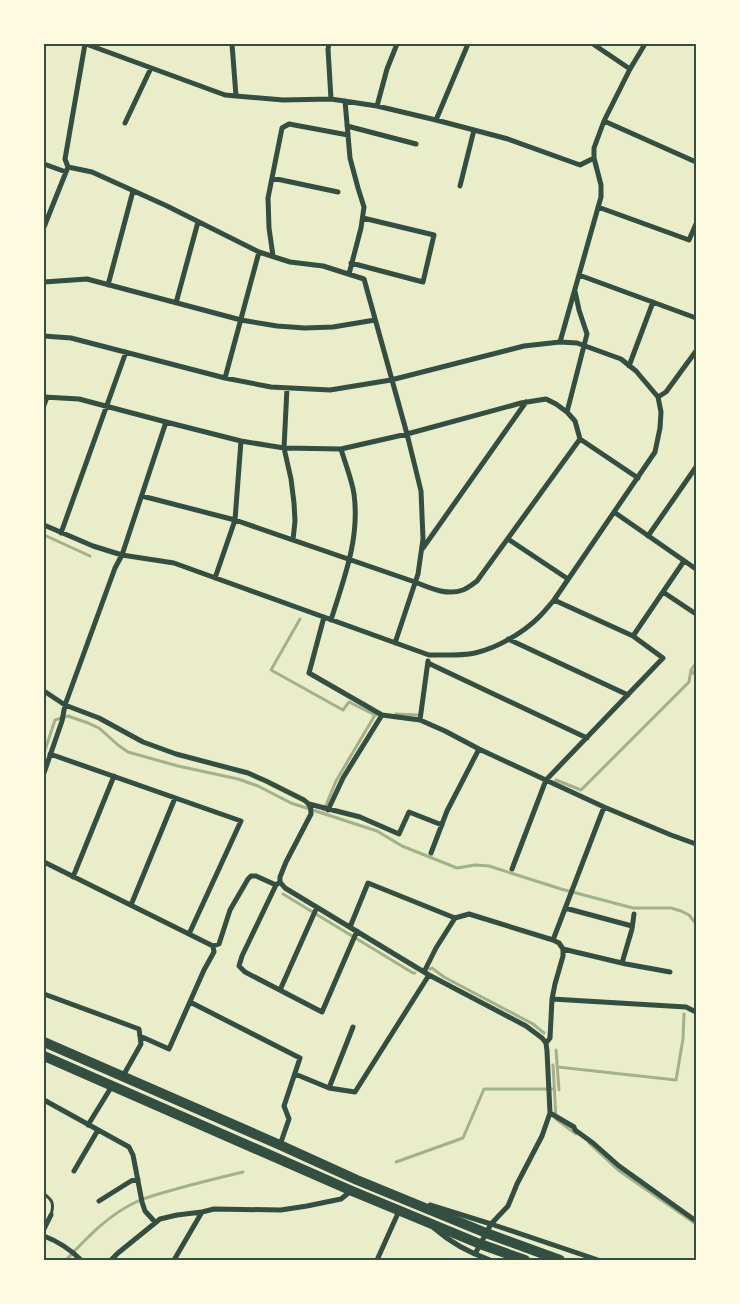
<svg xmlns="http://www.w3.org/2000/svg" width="740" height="1304" viewBox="0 0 740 1304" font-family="Georgia,serif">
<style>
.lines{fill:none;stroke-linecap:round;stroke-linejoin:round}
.stream{stroke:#a3b18a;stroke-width:3}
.service{stroke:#344e41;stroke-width:3}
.minor{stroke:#344e41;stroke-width:5}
.primary{stroke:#344e41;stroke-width:10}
.neatline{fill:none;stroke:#344e41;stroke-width:2}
</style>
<rect width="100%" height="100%" fill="#e9edc9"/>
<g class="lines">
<!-- stream -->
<path class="stream" d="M44 535 90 556
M300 619 271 670 343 710 349 702 375 715
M696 663 691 670 696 676
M396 714 418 715
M44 753 55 720 68 716 88 723 99 728 118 745 128 752 178 766 238 779 258 786 291 803 377 831 402 846 457 868 475 865 489 866 561 889 633 908H671L681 911 689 915 696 924
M556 780 581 790 689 682 691 670
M324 810 336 781 375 715H376
M283 894 413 973H415
M430 969 432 968 444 977 533 1024 544 1033
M556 1050 559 1090
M553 1065 556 1119 576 1134
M558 1067 676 1080 683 1039 684 1014
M589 1143 618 1170 696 1224
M396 1162 463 1138 484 1089H554
M66 1260C87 1238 108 1215 136 1202 147 1197 158 1194 169 1191 193 1184 218 1178 243 1172"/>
<!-- service -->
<path class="service" d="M44 1194C53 1200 54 1204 51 1215"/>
<!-- minor -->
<path class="minor" d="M86 44 225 95 283 100 331 99 377 106 436 120 508 139 580 165 594 158
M232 44 236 96
M329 44 328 49 331 99
M593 44 630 69
M345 101 350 158 358 188 364 207 361 228 349 274
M377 106 387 69 397 44
M436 120 468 44
M604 121 696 162
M125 123 151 68
M347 126 416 144
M44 164 66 172
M68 167 92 172 167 206 259 252 290 262 323 266 364 279 407 434 421 491 423 539 418 574 395 643
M272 178 338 192
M460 186 474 130
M598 207 689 240 696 224
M44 227 68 167 65 159 85 44
M273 256 269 228 268 198 282 128 289 124 348 135
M351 263 423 282 434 235 363 218
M579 275 696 318
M44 282 87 279 241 320 277 326 305 328 333 327 375 320
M108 285 133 191
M176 303 198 222
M44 336 71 338 225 378 271 387 330 390 391 380 524 346 560 342 577 343 621 359 636 371 658 397 661 412 660 428 655 452 554 600C549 606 544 612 539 617 523 633 497 648 475 653 460 656 444 655 429 655L174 563 122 555 93 546 44 525
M560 342 601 197V185L594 158V148L604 121 630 69 645 44
M629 366 653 302
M225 378 259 252
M287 388 284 448 291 479 294 503 295 521 293 540
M44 397 79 399 166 422 241 441 284 448 341 449 407 434 521 403 546 399 556 404 567 412 575 421 580 439 638 478
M658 397 666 392 696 351
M44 405 47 397
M567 412 587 334 579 310 575 291
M142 496 235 520 415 582C430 588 447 596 463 590 468 588 473 584 477 581L580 439
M614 512 696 569
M61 533 126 352
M648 536 696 467
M508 539 568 579
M423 548 526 402
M215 578 235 520 241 441
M663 592 696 614
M324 617 309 673 382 715
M331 620C344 578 360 539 354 494 352 480 345 463 341 449
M633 636 684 561
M508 639 628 695
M428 663 587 738
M44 691 65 705 99 718 143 742 176 754 248 773 266 781 304 800C310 804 311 807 311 814L286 862 280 877V882L285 888 429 975 526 1026 542 1038 546 1043 547 1051 550 1113 542 1136 517 1184 508 1206 491 1224 475 1254
M420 720 428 661
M50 754 241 821 189 934
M44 773 62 721 65 705 115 568 122 555 166 422
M309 804 360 817 399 834 409 812 442 825
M328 810 343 778 382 715 420 720 445 731 479 749 604 807 671 835 696 844
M431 853 447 811 479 749
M44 862 213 946 219 944 230 910 248 879 251 876H256L276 885 280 882
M512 869 546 780 663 658 633 636 554 600
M73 877 114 776
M276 885 242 956 239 966 245 972 322 1012 357 931
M131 905 175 798
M565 908 632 926
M350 927 368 883 455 918 469 914 553 940 559 943 563 949V956L555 984 552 999 550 1038 546 1043
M553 940 604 807
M563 949 626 964 670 972
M622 963 632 929 634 914
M424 972 436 948 455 918
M280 990 317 907
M44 994 139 1029 141 1044 123 1076
M552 999 686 1007 696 1012
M190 1002 300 1058 284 1106 289 1119 280 1145
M140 1036 169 1049 204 970 214 952 213 946
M295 1074 329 1088 355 1092 429 975
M329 1088 353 1027
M44 1100 129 1147 133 1155 142 1202 145 1211 155 1222
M550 1113 574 1127 575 1130 593 1143 619 1166 696 1221
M88 1125 112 1086
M74 1171 98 1130
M99 1201 131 1181 138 1179
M430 1205 491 1224 598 1260
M434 1228C450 1242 470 1253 490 1260
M44 1229 51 1215
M44 1236C57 1241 71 1250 81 1260
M111 1260 118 1253 160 1219 177 1215 202 1212
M174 1260 202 1212 214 1209 281 1210 307 1206 341 1199 351 1191
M377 1260 399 1211"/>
<!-- primary -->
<path class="primary" d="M44 1042 280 1145 357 1180 486 1233 560 1260
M44 1056 352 1191 480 1244 525 1260"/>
</g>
<!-- border -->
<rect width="740" height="1304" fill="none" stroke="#fefae0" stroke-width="90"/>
<rect x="45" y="45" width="650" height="1214" class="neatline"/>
</svg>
